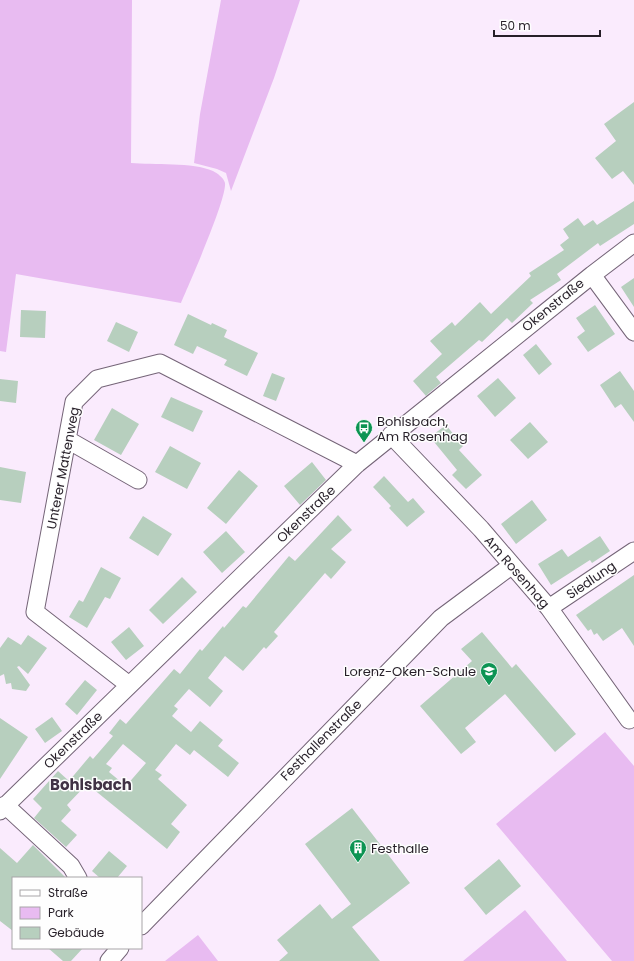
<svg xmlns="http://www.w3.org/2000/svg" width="634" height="961" viewBox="0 0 634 961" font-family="Poppins,sans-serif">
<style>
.green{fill:#e8bbf1}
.building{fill:#b7cfbe;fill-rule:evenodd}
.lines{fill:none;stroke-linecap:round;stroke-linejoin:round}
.minor-casing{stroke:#746477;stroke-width:19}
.minor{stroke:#fff;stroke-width:17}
.labels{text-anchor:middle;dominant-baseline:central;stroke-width:3;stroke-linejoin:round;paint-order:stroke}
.street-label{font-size:13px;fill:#261f28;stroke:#fefefe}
.poi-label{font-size:13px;fill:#261f28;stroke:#fefefe;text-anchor:start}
.quarter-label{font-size:15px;font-weight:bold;fill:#413345;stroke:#fefefe}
</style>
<rect width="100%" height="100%" fill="#faebfd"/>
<!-- green -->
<path class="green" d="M0 0H132L131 163C153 165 193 162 213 171 217 173 224 178 225 183 227 199 189 284 181 303L16 274 6 352 0 351Z
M221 0H300L274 78 231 191 226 173 217 169 194 163 200 114Z
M605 732 634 766V961H612L496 824Z
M525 910 567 961H463Z
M198 935 218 961H165Z"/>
<!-- building -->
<path class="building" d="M634 102V185L623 171 612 179 595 158 616 141 604 124Z
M634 201V224L600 246 598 243 557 274 561 280 530 300 533 303 512 323 507 318 482 342 479 340 436 377 441 383 429 393 426 396 413 381 442 354 430 341 452 322 455 326 480 302 491 314 531 276 529 273 564 250 560 245 569 238 563 229 578 218 584 226 593 220 597 225Z
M634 278V307L621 287Z
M595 305 615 334 588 352 577 337 585 331 576 318Z
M21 310 46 311 45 338 20 337Z
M188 314 211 325 212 323 227 330 224 337 258 353 247 376 224 365 227 360 197 346 193 354 174 345Z
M116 322 138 332 129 352 107 341Z
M536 344 552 364 539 375 523 355Z
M620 371 634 391V422L621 404 615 408 600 385Z
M272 373 285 378 276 401 263 396Z
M498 378 516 398 495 417 477 396Z
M0 379 18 381 16 403 0 401Z
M171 397 203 411 193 432 161 417Z
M112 408 139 424 121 455 94 440Z
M530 422 548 442 528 459 510 440Z
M446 425 463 446 459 450 482 475 466 489 452 475 457 470 430 437Z
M170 446 201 463 187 489 155 472Z
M312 462 326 480 300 505 284 486Z
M0 467 26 472 21 503 0 500Z
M239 470 258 486 226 524 207 508Z
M384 476 408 502 413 498 425 512 407 527 389 508 391 506 373 487Z
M532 500 547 520 516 544 501 524Z
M338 515 352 530 331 549 346 562 331 579 325 573 274 632 278 636 266 649 264 647 243 671 225 656 208 678 223 691 210 707 189 689 174 706 178 709 172 716 191 732 200 721 223 740 218 746 239 763 228 777 194 750 190 755 176 744 155 770 162 775 158 779 187 805 171 824 180 832 167 849 87 784 67 805 71 810 61 821 77 835 66 847 34 818 42 808 33 799 58 771 69 781 90 756 93 759 113 736 109 733 120 719 126 724 174 669 180 674 200 649 202 651 223 626 224 628 243 606 246 608 289 556 295 561ZM123 744 146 763 126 786 109 772 112 768 106 764Z
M143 516 172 534 158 556 129 538Z
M226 531 245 552 222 573 203 552Z
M600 536 610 551 592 563 590 560 551 585 538 564 562 549 568 557Z
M101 567 121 578 110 599 105 597 87 628 69 617 79 600 83 602Z
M634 575V646L622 628 603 641 597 633 594 635 591 629 588 631 576 615Z
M182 577 197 592 163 624 149 610Z
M129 627 144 646 126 660 111 642Z
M482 632 512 668 516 664 576 734 555 752 505 694 465 728 476 742 461 754 420 706 472 661 461 649Z
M28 635 47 648 28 674 19 666 17 667 30 685 26 691 12 689 11 683 6 684 4 674 0 676V648L8 637 21 645Z
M85 680 97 690 77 715 65 704Z
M52 717 62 731 45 743 35 729Z
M0 718 28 737 0 779Z
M352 808 410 883 352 927 380 961H279L288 953 277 940 320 904 332 919 351 904 305 844Z
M33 845 66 878H13V931L0 921V848L17 863Z
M109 851 127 866 117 878H100L92 871Z
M499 859 521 886 486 915 464 888Z
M48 948H83L71 961H63Z"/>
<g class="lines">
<defs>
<path id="minor" d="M592 275 634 332
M391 435 481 529 549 608 629 720
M68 440 138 480
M549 608 634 551
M129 685 35 612 74 402 97 379 160 363 357 464
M5 805 71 866 78 878
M0 811 357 464 592 275 634 243
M141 926 441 618 511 566
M109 961 120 948"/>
</defs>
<!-- minor casing -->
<use href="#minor" class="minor-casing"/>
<!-- minor -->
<use href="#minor" class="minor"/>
</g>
<!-- icons -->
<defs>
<symbol id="bus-pin" viewBox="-11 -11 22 30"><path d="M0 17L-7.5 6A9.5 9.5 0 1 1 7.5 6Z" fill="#0c9453" stroke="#fefefe"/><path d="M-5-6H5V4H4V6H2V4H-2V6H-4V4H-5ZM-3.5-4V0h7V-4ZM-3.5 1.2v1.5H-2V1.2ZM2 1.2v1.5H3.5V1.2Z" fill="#fff"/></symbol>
<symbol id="school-pin" viewBox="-11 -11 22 30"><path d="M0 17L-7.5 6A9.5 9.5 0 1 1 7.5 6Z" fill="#0c9453" stroke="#fefefe"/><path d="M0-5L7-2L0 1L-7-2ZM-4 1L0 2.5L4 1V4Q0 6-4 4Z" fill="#fff"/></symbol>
<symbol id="building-pin" viewBox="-11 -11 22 30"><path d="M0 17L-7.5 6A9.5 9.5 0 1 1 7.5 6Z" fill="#0c9453" stroke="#fefefe"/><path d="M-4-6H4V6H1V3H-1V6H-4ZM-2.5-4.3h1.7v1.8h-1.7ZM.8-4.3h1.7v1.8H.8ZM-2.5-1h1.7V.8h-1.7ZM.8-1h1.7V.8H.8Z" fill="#fff"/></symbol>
</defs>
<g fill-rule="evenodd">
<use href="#bus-pin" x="354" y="418" width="20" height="27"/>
<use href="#school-pin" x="479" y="661" width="20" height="27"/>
<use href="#building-pin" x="348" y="838" width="20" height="27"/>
</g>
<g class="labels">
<!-- street labels -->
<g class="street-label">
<text transform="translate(553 305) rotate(-39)">Okenstraße</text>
<text transform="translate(63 468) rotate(-79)">Unterer Mattenweg</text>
<text transform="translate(306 514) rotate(-44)">Okenstraße</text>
<text transform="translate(517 572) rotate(49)">Am Rosenhag</text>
<text transform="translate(591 580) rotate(-34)">Siedlung</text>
<text transform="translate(73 740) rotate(-44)">Okenstraße</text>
<text transform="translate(321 740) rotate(-45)">Festhallenstraße</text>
</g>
<!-- poi labels -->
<g class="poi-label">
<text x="377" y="421">Bohlsbach,<tspan x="377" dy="15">Am Rosenhag</tspan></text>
<text x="476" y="671" text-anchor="end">Lorenz-Oken-Schule</text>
<text x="371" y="848">Festhalle</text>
</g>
<!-- quarter labels -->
<g class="quarter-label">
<text x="91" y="784">Bohlsbach</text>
</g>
</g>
<!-- legend -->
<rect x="12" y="877" width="130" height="72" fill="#fefefe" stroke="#a8a5a8"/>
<rect x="20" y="890" width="20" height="6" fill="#ffffff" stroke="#a8a5a8"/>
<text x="48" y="897" font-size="12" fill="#261f28">Straße</text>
<rect x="20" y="907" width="20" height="12" fill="#e8bbf1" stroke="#a8a5a8"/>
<text x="48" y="917" font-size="12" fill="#261f28">Park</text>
<rect x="20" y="927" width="20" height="12" fill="#b7cfbe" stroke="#a8a5a8"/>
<text x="48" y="937" font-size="12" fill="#261f28">Gebäude</text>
<!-- scale -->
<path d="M494 30v6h106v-6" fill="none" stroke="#261f28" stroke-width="2"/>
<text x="500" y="30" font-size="12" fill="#261f28" stroke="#fefefe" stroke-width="3" paint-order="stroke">50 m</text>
</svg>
